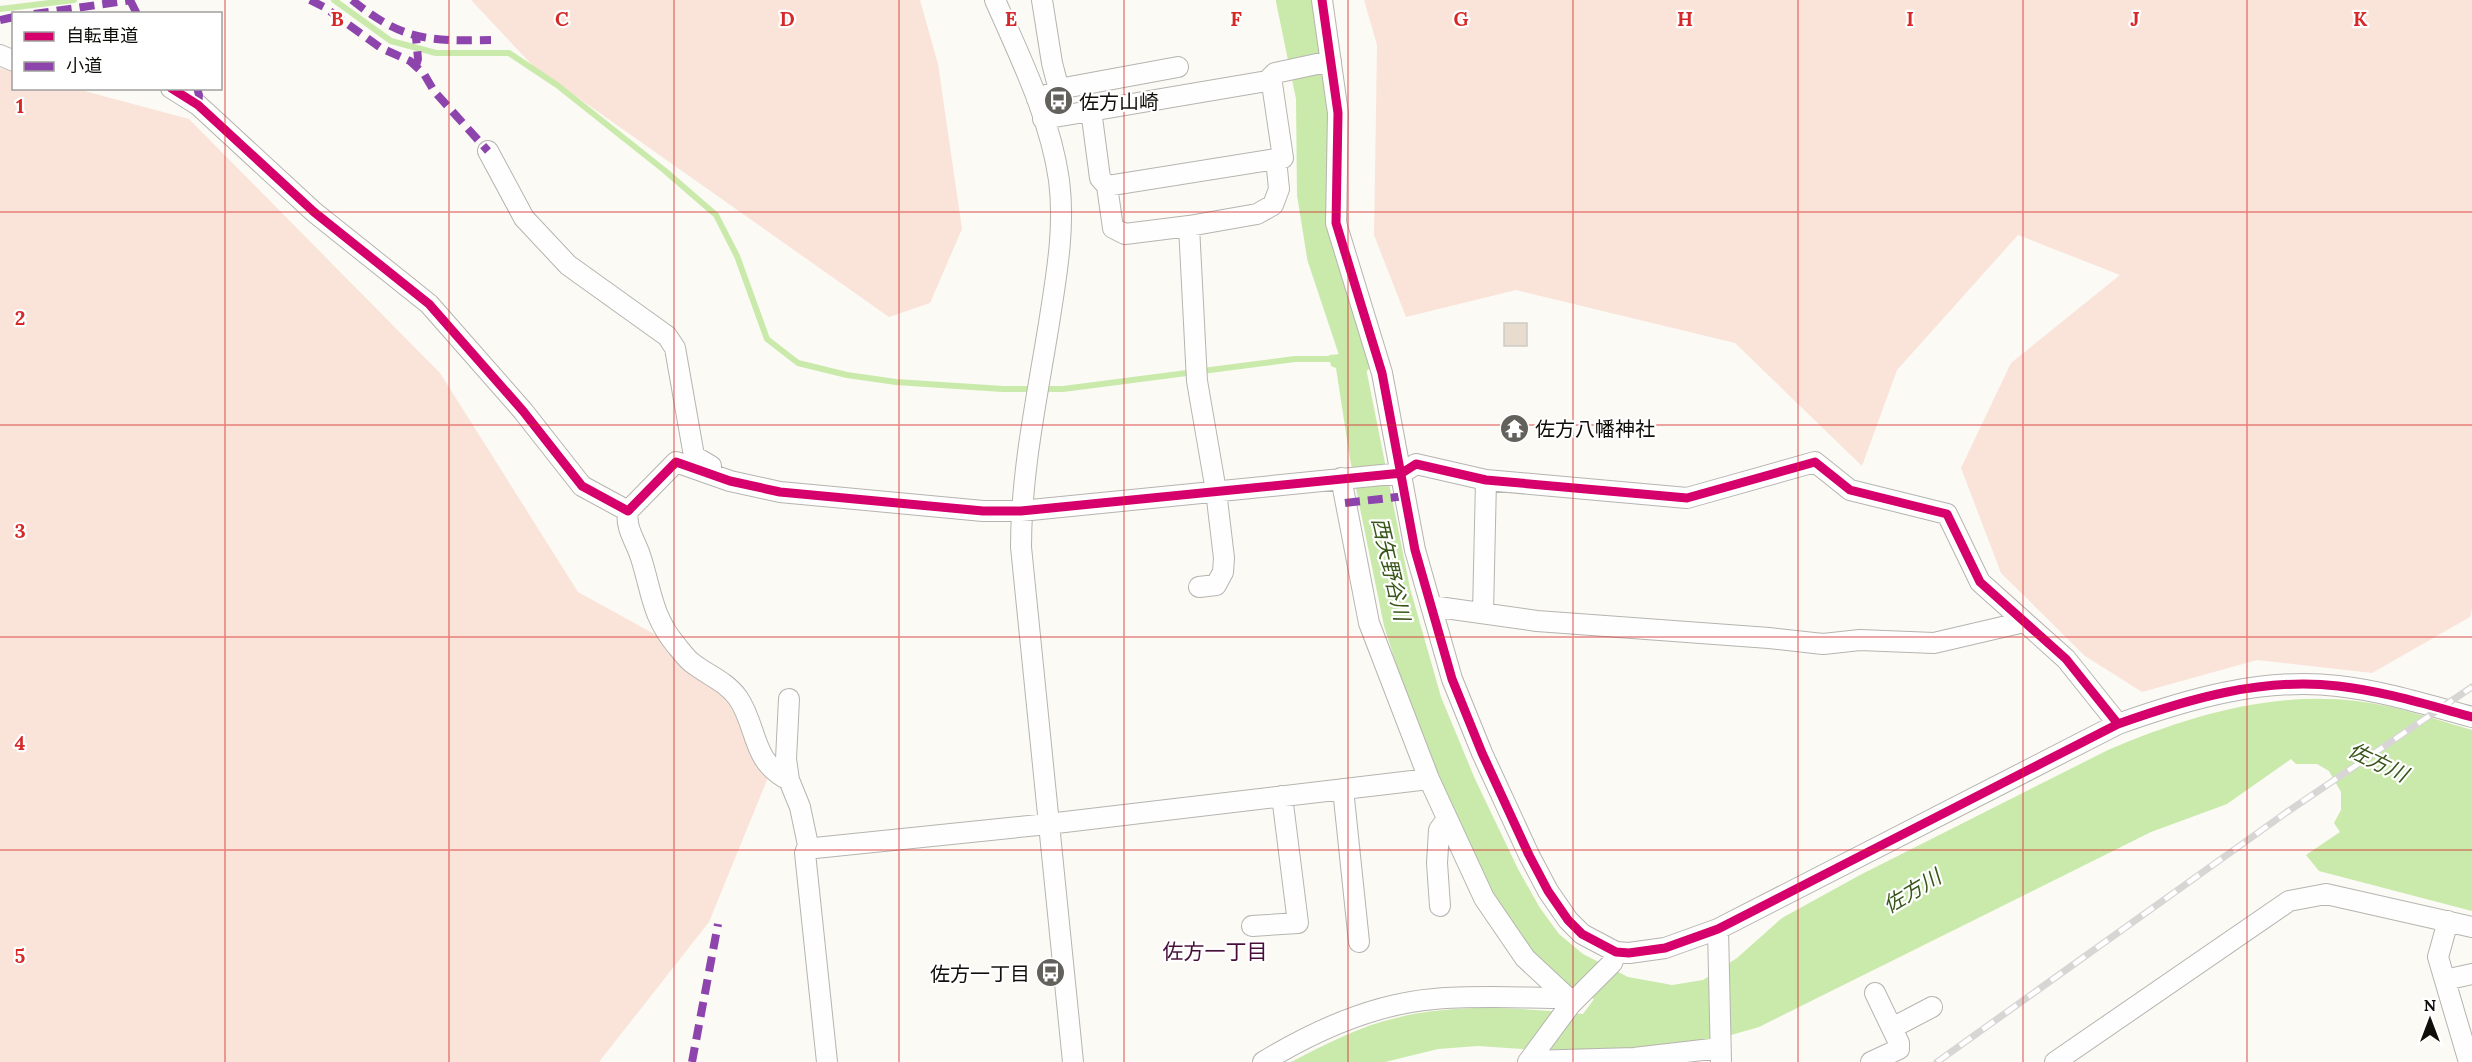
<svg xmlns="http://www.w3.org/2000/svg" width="2472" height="1062" viewBox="0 0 2472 1062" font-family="Lora,'Noto Sans JP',serif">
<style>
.green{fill:#fae4d9}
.water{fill:#c9eaaa}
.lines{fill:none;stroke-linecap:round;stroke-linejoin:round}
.stream{stroke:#c9eaaa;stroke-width:6}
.river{stroke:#c9eaaa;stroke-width:36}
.building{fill:#e7dcce;stroke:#cecbc6;stroke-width:1.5}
.minor-casing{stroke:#b6b4af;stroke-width:22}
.minor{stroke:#fefefe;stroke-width:20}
.rail-casing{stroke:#d7d6d5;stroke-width:7}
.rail{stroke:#fff;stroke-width:4.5;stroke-dasharray:14;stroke-linecap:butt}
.quiet{stroke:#8e44ad;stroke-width:8;stroke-dasharray:15 8;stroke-linecap:butt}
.cycleway-casing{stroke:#fff;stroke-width:13}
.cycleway{stroke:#d6006c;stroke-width:9}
.grid{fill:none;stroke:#d62828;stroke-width:1.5;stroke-opacity:0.55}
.labels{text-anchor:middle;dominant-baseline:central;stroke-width:4.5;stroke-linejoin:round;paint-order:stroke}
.poi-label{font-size:20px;fill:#100e09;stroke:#fff;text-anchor:start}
.water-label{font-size:21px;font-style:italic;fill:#39561a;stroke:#fff}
.neighbourhood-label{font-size:21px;fill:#460e39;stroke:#fff}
.grid-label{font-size:20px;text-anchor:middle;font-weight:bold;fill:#d62828;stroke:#fff;stroke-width:4.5;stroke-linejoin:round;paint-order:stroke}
</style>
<rect width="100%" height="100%" fill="#fbfaf5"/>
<!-- green -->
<path class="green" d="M471 0H920L938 64 962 229 930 303 889 317 533 66Z
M1364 0H2472V608L2470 617 2372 673 2257 660 2142 692 2085 656 2001 573 1961 468 2011 363 2120 275 2018 235 1897 370 1862 466 1735 343 1516 290 1406 317 1374 235 1377 45Z
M0 68 13 72 14 88 77 89 189 119 440 373 578 592 705 662 769 775 709 922 599 1062H0Z"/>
<!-- water -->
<path class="water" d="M1347 307 1363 353 1410 588 1441 697 1475 779 1518 869 1540 908 1559 934 1583 954 1628 977 1672 985 1703 980 1737 958 1782 918 1860 875 2108 750C2186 717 2270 691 2356 701 2395 705 2434 719 2472 730V911L2319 871 2306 855 2340 832 2334 823 2341 810V792L2329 771 2317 764H2296L2291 759 2227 804 2151 832 1759 1027 1710 1041 1650 1051H1553L1478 1046 1438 1049 1385 1062H1291C1324 1045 1360 1026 1396 1018 1456 1003 1522 1008 1583 1014L1594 999 1566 985 1539 960 1515 931 1483 875 1437 774 1398 670 1384 626 1350 459 1336 368 1331 366 1329 355 1341 354 1348 346 1337 313Z"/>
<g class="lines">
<!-- stream -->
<path class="stream" d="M334 0 391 41 436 53H509L557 85 664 170 716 215 737 256 767 339 798 363 847 375 896 382 1003 389H1063L1295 359H1336
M0 9 74 0"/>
<!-- river -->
<path class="river" d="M1294 0 1314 97 1315 194 1325 256 1358 355"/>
</g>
<!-- building -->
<path class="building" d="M1504 323H1527V346H1504Z"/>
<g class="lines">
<defs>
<path id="minor" d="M995 0C1020 57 1050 117 1059 180 1065 226 1057 272 1050 317 1038 393 1021 470 1021 547L1073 1062
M1042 0 1052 63 1059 90
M1322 0 1338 113 1336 223 1382 373 1415 550 1452 679 1482 753 1529 855 1548 891 1568 920 1582 934 1616 952 1629 953 1665 948 1718 929 2118 724C2188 699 2263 677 2338 686 2383 691 2428 705 2472 717
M0 55 14 61
M171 88 198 105 314 212 429 304 523 411 582 486 628 511 676 462 730 481 780 492 983 511H1021L1402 473 1416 464 1486 480 1687 498 1815 462 1850 490 1947 514 1980 582 2066 659 2118 724
M1037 99 1064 88 1178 67
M1091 110 1100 178 1107 186 1276 159 1283 158 1271 77
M1043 119 1267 81 1275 73 1331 61
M488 151 524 218 568 265 667 336 675 348 694 456 711 466V471
M1107 186 1113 228 1125 234 1189 226 1257 214 1273 205 1279 189 1276 159
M1189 226 1197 381 1216 491 1224 558 1223 572 1216 585 1199 587
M1341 478 1369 623 1429 779 1484 898 1525 958 1568 998
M628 511C625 529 636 541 641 558 652 593 652 616 676 645 681 651 686 658 691 662 707 675 726 681 738 698 758 727 751 762 789 780
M1431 606 1537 621 1769 638 1823 644 1860 640 1934 643 2024 622
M1483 613 1486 480
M789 699 786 759 789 780 800 807 808 845 815 848 1048 824 1429 779
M1343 789 1359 942
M808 845 805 853 827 1062
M1440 906 1437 863 1439 830 1447 819
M2448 921 2438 957 2469 1062
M1252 926 1298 923 1282 796
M1718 929 1721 1062
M2445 980 2472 974
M1892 1028 1932 1007
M1529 1061 1634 1058 1720 1048
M1263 1062C1314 1031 1373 1004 1434 999 1476 995 1525 998 1568 998L1573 1002
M1528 1062 1570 1005 1612 963 1616 952
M1871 1062 1899 1049V1043L1875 993
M2055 1062 2289 901 2326 894 2472 927"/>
</defs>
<!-- minor casing -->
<use href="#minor" class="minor-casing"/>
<!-- minor -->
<use href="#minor" class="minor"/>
<defs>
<path id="rail" d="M1937 1062 2287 812 2472 687"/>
</defs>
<!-- rail casing -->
<use href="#rail" class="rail-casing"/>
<!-- rail -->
<use href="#rail" class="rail"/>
<!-- quiet -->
<path class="quiet" d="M130 0 137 14
M310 0 324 7 381 48 410 61 424 74 434 91 488 151
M352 0C403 41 428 41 491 40
M34 14 132 0
M0 20 14 17
M416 66 418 59 416 37
M197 88 199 95 198 105
M1345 503 1406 496
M692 1062 718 924"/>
<defs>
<path id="cycleway" d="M1322 0 1338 113 1336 223 1382 373 1415 550 1452 679 1482 753 1529 855 1548 891 1568 920 1582 934 1616 952 1629 953 1665 948 1718 929 2118 724C2188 699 2263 677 2338 686 2383 691 2428 705 2472 717
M171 88 198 105 314 212 429 304 523 411 582 486 628 511 676 462 730 481 780 492 983 511H1021L1402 473 1416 464 1486 480 1687 498 1815 462 1850 490 1947 514 1980 582 2066 659 2118 724"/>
</defs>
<!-- cycleway casing -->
<use href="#cycleway" class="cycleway-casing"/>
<!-- cycleway -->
<use href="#cycleway" class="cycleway"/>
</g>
<!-- grid -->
<path class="grid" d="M225 0V1062M449 0V1062M674 0V1062M899 0V1062M1124 0V1062M1348 0V1062M1573 0V1062M1798 0V1062M2023 0V1062M2247 0V1062M0 212H2472M0 425H2472M0 637H2472M0 850H2472"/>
<!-- icons -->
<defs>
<symbol id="bus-disc" viewBox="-11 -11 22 22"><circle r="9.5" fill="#62615c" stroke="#fff"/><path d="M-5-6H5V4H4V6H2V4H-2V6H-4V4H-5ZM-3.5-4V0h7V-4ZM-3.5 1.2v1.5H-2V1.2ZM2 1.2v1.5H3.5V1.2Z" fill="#fff"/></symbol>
<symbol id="temple-disc" viewBox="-11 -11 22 22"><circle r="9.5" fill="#62615c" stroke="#fff"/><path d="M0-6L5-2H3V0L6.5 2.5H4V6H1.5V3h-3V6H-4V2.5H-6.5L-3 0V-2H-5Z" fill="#fff"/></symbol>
</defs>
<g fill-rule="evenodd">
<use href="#bus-disc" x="1042" y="84" width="33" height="33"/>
<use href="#temple-disc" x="1498" y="412" width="33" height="33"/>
<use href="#bus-disc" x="1034" y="956" width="33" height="33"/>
</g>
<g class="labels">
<!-- poi labels -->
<g class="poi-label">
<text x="1079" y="101">佐方山崎</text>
<text x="1535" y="428">佐方八幡神社</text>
<text x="1030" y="973" text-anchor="end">佐方一丁目</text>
</g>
<!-- water labels -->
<g class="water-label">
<text transform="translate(1391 569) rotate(77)">西矢野谷川</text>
<text transform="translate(2378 762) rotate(26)">佐方川</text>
<text transform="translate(1912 891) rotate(-31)">佐方川</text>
</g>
<!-- neighbourhood labels -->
<g class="neighbourhood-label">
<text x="1215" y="951">佐方一丁目</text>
</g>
</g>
<g class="grid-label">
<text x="337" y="26">B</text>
<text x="562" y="26">C</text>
<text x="787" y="26">D</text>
<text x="1011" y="26">E</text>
<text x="1236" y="26">F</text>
<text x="1461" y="26">G</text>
<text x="1685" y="26">H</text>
<text x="1910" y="26">I</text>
<text x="2135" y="26">J</text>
<text x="2360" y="26">K</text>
<text x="20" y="113">1</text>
<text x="20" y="325">2</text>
<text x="20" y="538">3</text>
<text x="20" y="750">4</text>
<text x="20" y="963">5</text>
</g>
<!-- legend -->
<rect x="12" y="12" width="210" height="78" fill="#ffffff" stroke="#9f9f9d" stroke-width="1.5"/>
<rect x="24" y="32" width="30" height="9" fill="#d6006c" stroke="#9f9f9d" stroke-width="1.5"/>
<text x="66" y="42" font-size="18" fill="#100e09">自転車道</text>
<rect x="24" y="62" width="30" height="9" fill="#8e44ad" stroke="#9f9f9d" stroke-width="1.5"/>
<text x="66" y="72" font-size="18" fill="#100e09">小道</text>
<!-- north arrow -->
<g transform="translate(2430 1020)" stroke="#ffffff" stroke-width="4.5" paint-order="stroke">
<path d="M0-4.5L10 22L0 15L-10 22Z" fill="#100e09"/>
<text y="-9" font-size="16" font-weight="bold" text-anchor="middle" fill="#100e09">N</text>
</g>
</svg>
